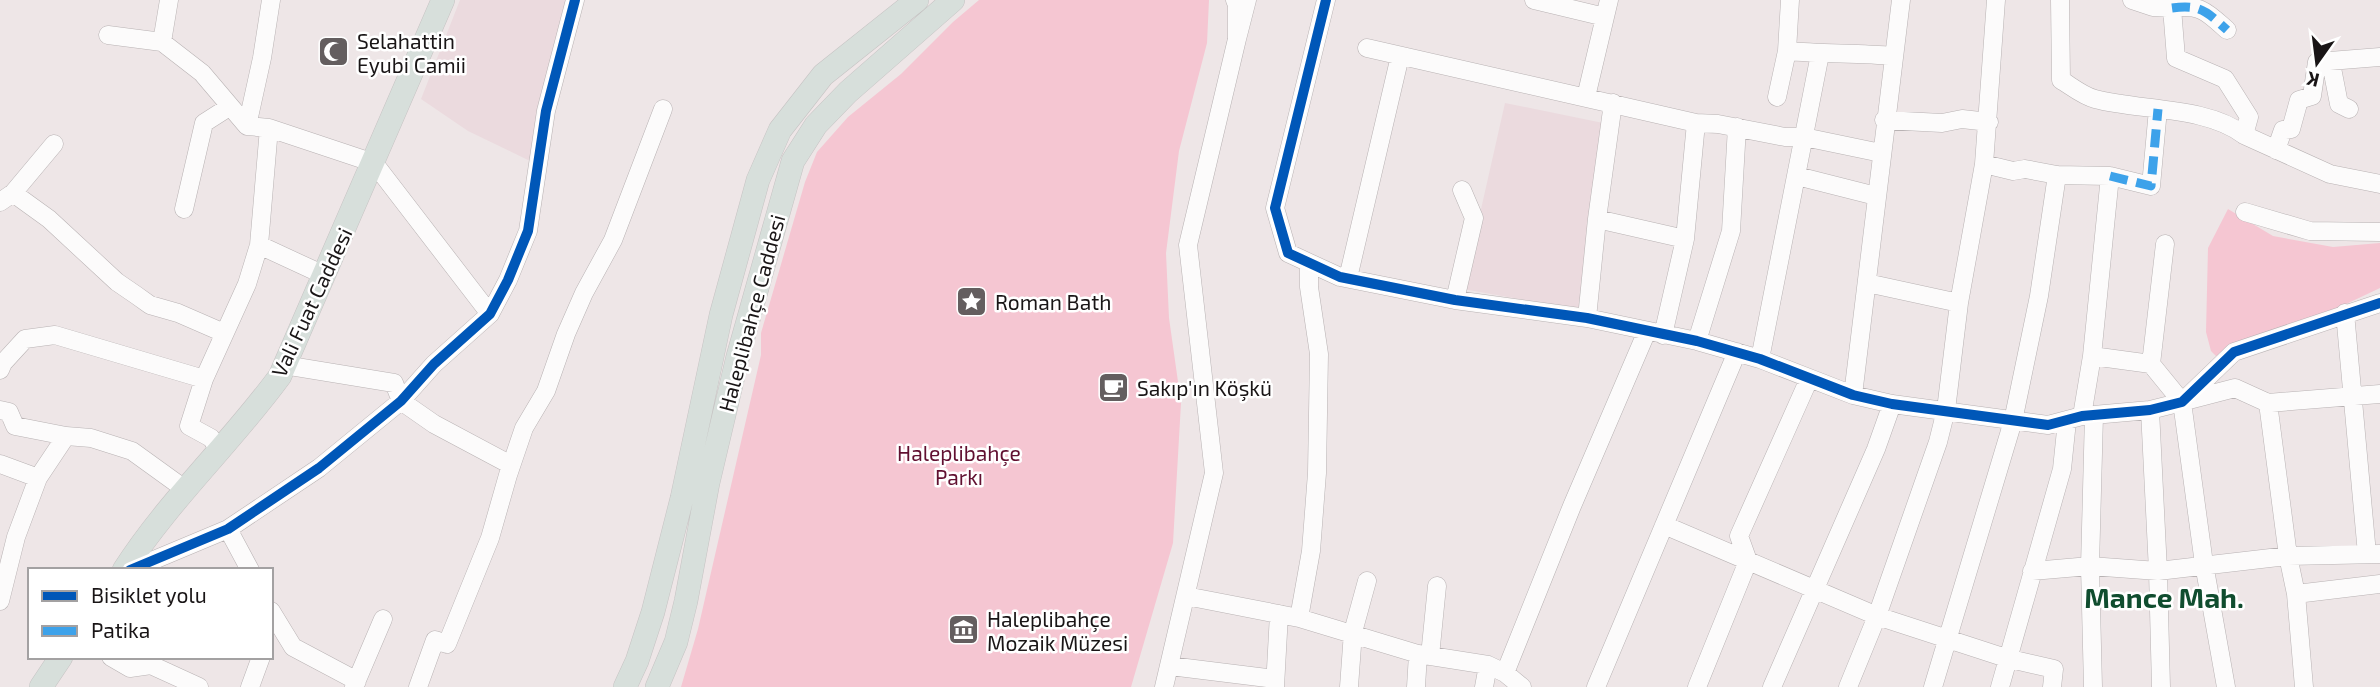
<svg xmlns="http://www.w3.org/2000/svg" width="2380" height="687" viewBox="0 0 2380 687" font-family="'Exo 2',sans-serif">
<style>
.built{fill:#ebdade}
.green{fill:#f5c6d2}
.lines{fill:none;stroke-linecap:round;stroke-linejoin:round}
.minor-casing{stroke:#b8b2b3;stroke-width:19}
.major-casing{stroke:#c6c3c3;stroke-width:24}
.minor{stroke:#fcfbfb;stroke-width:18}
.major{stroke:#d7dfdb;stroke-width:23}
.quiet{stroke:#3da2ea;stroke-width:9;stroke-dasharray:18 9;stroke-linecap:butt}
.cycleway-casing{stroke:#fff;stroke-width:15}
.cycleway{stroke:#0057b8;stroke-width:10}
.labels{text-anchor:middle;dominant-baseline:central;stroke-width:5;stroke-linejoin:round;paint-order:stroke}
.poi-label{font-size:21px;fill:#191516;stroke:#fff;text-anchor:start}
.street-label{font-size:21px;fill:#191516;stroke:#fff}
.park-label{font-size:21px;fill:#611031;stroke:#fff}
.district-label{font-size:28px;font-weight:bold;fill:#104d2f;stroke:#fff}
</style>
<rect width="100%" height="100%" fill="#eee6e7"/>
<!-- built -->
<path class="built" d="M460 0H571L530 161 468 131 421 99Z
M1505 103 1608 124 1585 311 1463 289Z"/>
<!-- green -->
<path class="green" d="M979 0H1209L1207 43 1179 151 1166 253 1169 318 1181 403 1173 543 1131 687H681L698 629 761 355V333L805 182 817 152 848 117 901 74 953 22Z
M2228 209 2273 236 2333 247 2380 243V288L2342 306 2216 356 2211 351 2206 332 2208 248Z"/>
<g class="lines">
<defs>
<path id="minor" d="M169 0 162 42 202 73 247 126
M271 0 262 58 247 126 269 128 374 163 490 314
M1235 0 1237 5V39L1247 0
M1326 0 1275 208 1288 253 1340 277 1455 300 1587 318 1697 341 1760 359 1853 395 1892 404 2048 425 2082 416 2150 410 2182 402 2234 352 2380 303
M1534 0 1605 17
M2060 0 2061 80C2071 86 2083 96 2095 99 2140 111 2206 106 2244 135L2330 174 2380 184
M2132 0 2153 7 2172 8 2176 58 2225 79 2249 117 2244 135
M2172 8C2201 4 2207 12 2227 30
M108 35 162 42
M1367 48 1696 123 1718 124 1785 137H1804L1881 153
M1787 51C1823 54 1858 53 1894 56
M2331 63 2339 104 2349 109
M1586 97 1609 0
M1777 97 1787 51 1790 0
M1884 120 1942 123 1962 119 1989 122
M2276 150 2283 130 2291 129 2299 100 2312 96 2317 62 2380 57
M1984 164 2013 171 2025 169 2057 175 2110 176 2092 356 2082 416
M1797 176 1876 196
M2110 176 2151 186 2158 109
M13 193 54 144
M0 202 13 193 49 219 117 282 136 295 150 305 178 313 224 333
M184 209 204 123 229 107
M2245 212 2310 231 2380 232
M1597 219 1685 239
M2165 244 2151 364 2182 402 2204 564 2226 687
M259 245 324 275
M1348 278 1400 56
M1867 283 1959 303
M1455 300 1474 218 1462 190
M2345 313 2367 554
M1587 318 1597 219 1613 103
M1663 335 1685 239 1696 123
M1697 341 1731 231 1737 127
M2092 356 2151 364
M1760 359 1820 54
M284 365 394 383 401 401 434 424 511 465
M0 370 3 363 25 339 55 335 204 379
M1853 395 1901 0
M2185 401 2235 388 2268 403 2380 394
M2268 403 2288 556 2296 594 2304 687
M0 410 9 412 15 426 66 436
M2150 410 2158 571 2161 687
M220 451 211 438 189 426 204 379 247 284 259 245 269 128
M0 464 38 478
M1664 525 1877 616 2006 658 2054 669 2052 687
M228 529 250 570
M130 570 228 529 319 468 401 401 434 364 490 314 508 280 528 231 546 111 575 0
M2032 571 2090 566 2158 571 2288 556 2380 554
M2296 594 2380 584
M1186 596 1299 618 1418 654 1488 665 1505 673 1522 687
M0 601 16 537 38 478 66 436 91 438 132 451 186 490
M271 611 293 647 357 681
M1299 618 1311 551 1317 473 1319 354 1309 287V263
M1430 656 1437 586
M111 657 130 668 151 665 199 687
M1170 666 1275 679
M1505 673 1572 506 1647 331
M250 687 261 657
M354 687 383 619
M418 687 435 640 447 644 490 538 508 475 524 428 546 391 566 334 584 293 613 240 663 109
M1164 687 1214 473 1188 245 1237 39
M1275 687 1279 614
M1349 687 1353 632 1367 581
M1416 687 1418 654
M1484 687 1488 665
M1596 687 1737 352
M1697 687 1748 561 1739 536 1809 379
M1772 687 1876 449 1892 404
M1848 687 1877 616 1938 442 1946 410 1959 303 1984 164 1996 0
M1933 687 2013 421 2039 296 2057 175
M2000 687 2062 469 2067 421
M2093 687 2090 566 2094 415"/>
<path id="major" d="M124 570C169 500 231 443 280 376L443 0
M41 687 61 657
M625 687 637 661 653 612 682 498 721 315 758 180 780 130 823 75 917 0
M657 687 676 642 686 601 708 483 738 356 793 161 816 125 848 92 953 0"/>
</defs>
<!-- minor casing -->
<use href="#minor" class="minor-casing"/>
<!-- major casing -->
<use href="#major" class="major-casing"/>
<!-- minor -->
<use href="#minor" class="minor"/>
<!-- major -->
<use href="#major" class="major"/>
<!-- quiet -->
<path class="quiet" d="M2172 8C2201 4 2207 12 2227 30
M2110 176 2151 186 2158 109"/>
<defs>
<path id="cycleway" d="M1326 0 1275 208 1288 253 1340 277 1455 300 1587 318 1697 341 1760 359 1853 395 1892 404 2048 425 2082 416 2150 410 2182 402 2234 352 2380 303
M130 570 228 529 319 468 401 401 434 364 490 314 508 280 528 231 546 111 575 0"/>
</defs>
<!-- cycleway casing -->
<use href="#cycleway" class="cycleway-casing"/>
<!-- cycleway -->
<use href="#cycleway" class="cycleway"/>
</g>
<!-- icons -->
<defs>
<symbol id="mosque-square" viewBox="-11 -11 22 22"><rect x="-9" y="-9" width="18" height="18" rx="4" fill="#645e5f" stroke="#fff"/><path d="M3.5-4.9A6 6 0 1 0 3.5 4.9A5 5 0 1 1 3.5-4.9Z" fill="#fff"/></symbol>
<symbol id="sight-square" viewBox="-11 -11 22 22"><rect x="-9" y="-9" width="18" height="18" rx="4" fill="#645e5f" stroke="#fff"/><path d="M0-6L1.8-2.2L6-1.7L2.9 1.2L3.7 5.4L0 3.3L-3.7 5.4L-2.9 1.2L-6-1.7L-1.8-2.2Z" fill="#fff"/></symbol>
<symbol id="cafe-square" viewBox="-11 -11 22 22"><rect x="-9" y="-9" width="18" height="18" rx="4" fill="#645e5f" stroke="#fff"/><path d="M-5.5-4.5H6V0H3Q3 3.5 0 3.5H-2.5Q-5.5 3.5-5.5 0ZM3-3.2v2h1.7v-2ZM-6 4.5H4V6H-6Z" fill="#fff"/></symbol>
<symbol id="museum-square" viewBox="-11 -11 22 22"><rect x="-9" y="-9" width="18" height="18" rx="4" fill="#645e5f" stroke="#fff"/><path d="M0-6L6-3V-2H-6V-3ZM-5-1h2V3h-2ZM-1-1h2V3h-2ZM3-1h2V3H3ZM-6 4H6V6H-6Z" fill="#fff"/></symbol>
</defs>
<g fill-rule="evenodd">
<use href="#mosque-square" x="316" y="34" width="35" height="35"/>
<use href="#sight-square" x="954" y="284" width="35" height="35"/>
<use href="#cafe-square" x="1096" y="370" width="35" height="35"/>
<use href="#museum-square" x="946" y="612" width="35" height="35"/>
</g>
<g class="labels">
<!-- poi labels -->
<g class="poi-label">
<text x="357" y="40">Selahattin<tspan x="357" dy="24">Eyubi Camii</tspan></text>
<text x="995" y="301">Roman Bath</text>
<text x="1137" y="387">Sakıp'ın Köşkü</text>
<text x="987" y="618">Haleplibahçe<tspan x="987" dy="24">Mozaik Müzesi</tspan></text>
</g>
<!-- street labels -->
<g class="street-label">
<text transform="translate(311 302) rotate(-65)">Vali Fuat Caddesi</text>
<text transform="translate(751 313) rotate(-75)">Haleplibahçe Caddesi</text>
</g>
<!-- park labels -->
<g class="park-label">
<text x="959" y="452">Haleplibahçe<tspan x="959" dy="24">Parkı</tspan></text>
</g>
<!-- district labels -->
<g class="district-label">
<text x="2164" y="597">Mance Mah.</text>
</g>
</g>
<!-- legend -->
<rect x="28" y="568" width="245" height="91" fill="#ffffff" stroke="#a3a1a2" stroke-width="2"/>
<rect x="42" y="591" width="35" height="10" fill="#0057b8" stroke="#a3a1a2" stroke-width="2"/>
<text x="91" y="603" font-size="21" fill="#191516">Bisiklet yolu</text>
<rect x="42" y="626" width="35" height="10" fill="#3da2ea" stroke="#a3a1a2" stroke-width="2"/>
<text x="91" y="638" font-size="21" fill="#191516">Patika</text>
<!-- north arrow -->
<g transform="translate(2317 63) rotate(194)" stroke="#ffffff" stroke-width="5" paint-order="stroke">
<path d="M0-5L12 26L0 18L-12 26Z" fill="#191516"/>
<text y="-10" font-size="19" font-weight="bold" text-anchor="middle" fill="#191516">K</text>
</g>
</svg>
